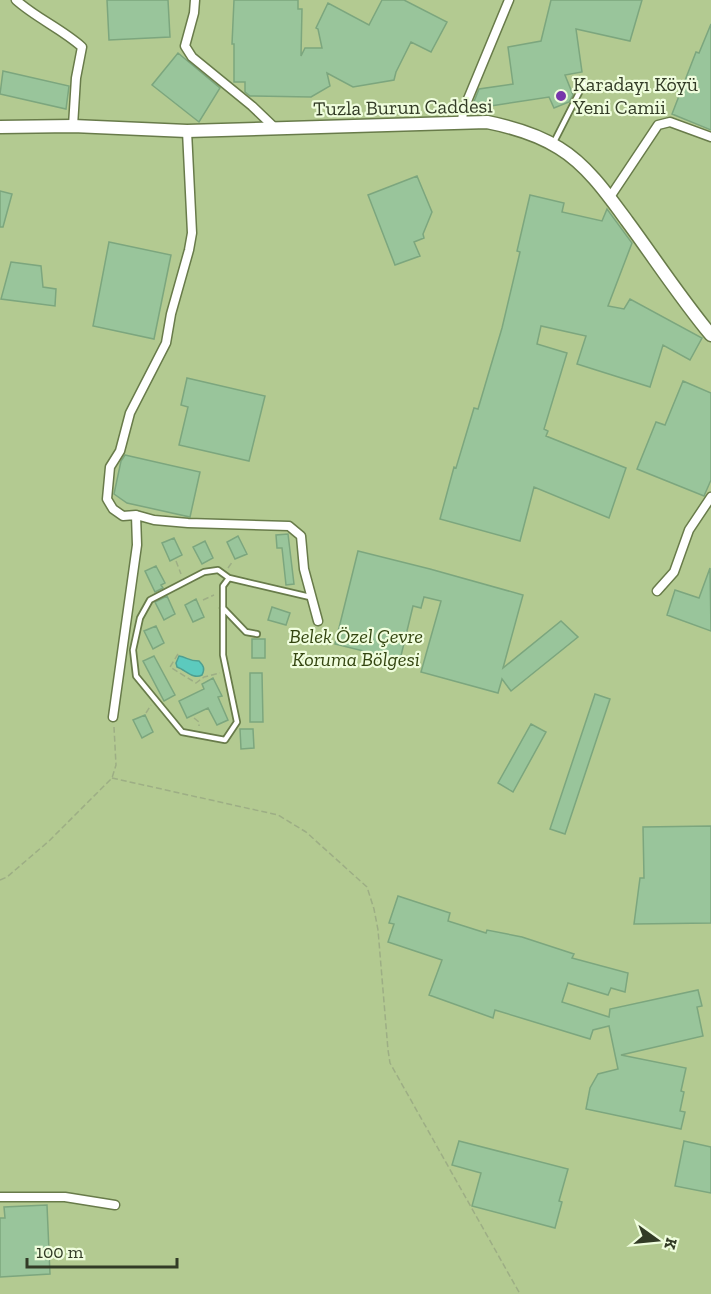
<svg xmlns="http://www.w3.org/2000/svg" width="711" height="1294" viewBox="0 0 711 1294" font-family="'Zilla Slab',serif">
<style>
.green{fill:#b3ca91}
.water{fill:#5ccabe;stroke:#4f9f90;stroke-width:1.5}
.building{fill:#99c59b;stroke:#7ca67e;stroke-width:1.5}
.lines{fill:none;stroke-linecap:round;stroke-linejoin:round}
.service-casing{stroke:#687b4a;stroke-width:8}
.minor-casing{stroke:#687b4a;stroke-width:11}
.secondary-casing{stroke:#687b4a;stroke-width:15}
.path{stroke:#9dae85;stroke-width:1.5;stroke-dasharray:6 3;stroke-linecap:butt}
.service{stroke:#fff;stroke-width:4.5}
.minor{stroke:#fff;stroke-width:8}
.secondary{stroke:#fff;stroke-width:12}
.poi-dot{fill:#7736ab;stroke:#effddd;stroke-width:2}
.labels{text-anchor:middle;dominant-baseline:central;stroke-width:4.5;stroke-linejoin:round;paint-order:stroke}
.poi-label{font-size:20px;fill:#323b26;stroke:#effddd;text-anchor:start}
.street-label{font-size:20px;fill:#323b26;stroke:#effddd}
.park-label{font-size:20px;font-style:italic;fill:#334510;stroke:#effddd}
</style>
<rect width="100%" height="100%" fill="#ddf4be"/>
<!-- green -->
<path class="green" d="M0 0H711V1294H0Z"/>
<!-- water -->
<path class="water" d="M179 656C187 657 188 661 199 661 204 666 205 669 202 675 193 680 186 670 177 667L176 663Z"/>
<!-- building -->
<path class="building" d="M107 0H168L170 37 109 40Z
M234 0H298V9H302L301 56 305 48H322L318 29 316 28 328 3 369 25 382 0H404L447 22 431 52 411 42 396 72 394 80 353 87 327 73 330 86 311 97 250 96 245 92V82H234V44H232Z
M551 0H642L630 41 576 29 582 72 565 75 573 95 569 102 554 108 549 97 471 109 479 89 513 84 508 47 541 41Z
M711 24V130L672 114 696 52 699 53Z
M178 53 220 88 199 122 152 85Z
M3 71 69 86 66 109 0 94Z
M417 176 432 212 423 234 424 238 414 242 420 256 395 265 368 195Z
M0 191 12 194 3 227H0Z
M530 195 564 203 562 212 602 221 607 209 632 243 608 306 624 309 630 299 702 338 690 360 663 345 650 387 577 364 586 336 541 326 537 344 567 353 544 429 548 431 546 436 626 468 609 518 534 487 520 541 440 519 454 467 456 468 474 408 478 409 502 328 520 252 517 251Z
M109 242 171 255 154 339 93 326Z
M11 262 41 266 43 287 56 289 55 306 1 299Z
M187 378 265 396 249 461 179 445 188 407 181 405Z
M683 381 711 393V480L704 496 637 469 656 422 665 425Z
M125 455 200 472 190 517 127 503 114 494 121 461Z
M288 534 294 584 286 585 282 548H277L276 535Z
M238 536 247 554 235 559 227 542Z
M174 538 182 555 170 561 162 543Z
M205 541 213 558 202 564 193 547Z
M358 551 430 569 523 595 503 668 561 621 578 637 511 691 502 679 498 693 421 672 441 601 424 597 421 608 413 606 400 660 335 644Z
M156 566 165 583 161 585 163 588 155 592 145 571Z
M710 568 711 631 667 615 675 590 699 598Z
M167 596 175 614 164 620 155 602Z
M196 599 204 617 193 622 185 605Z
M272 607 290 613 286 625 268 620Z
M156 626 164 643 153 649 144 631Z
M252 639H265V658H252Z
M154 656 175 695 164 701 143 661Z
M250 673H262L263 722H250Z
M213 678 222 696 218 697 228 720 217 725 208 708 187 718 179 701 204 689 202 684Z
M595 694 610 699 565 834 550 829Z
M145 715 153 732 142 738 133 720Z
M531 724 546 732 513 792 498 783Z
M240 729H253L254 748 241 749Z
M711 826V923L634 924 640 878H644L643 827Z
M398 896 450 913 448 921 486 933 487 930 522 937 574 954 572 958 628 973 625 992 611 988 608 995 568 983 562 1002 609 1017 610 1009 698 990 702 1006 697 1007 703 1036 621 1055 686 1068 681 1091 684 1092 680 1111 685 1112 681 1129 586 1109 590 1088 598 1074 618 1069 609 1026 593 1030 590 1039 495 1010 493 1018 429 995 442 960 388 942 394 924 389 923Z
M459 1141 568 1169 559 1201 562 1202 555 1228 472 1206 481 1173 452 1165Z
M684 1141 711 1147V1193L675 1186Z
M47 1205 50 1274 0 1277V1218H5L4 1207Z"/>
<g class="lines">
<defs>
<path id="service" d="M554 142 584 83
M229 578 223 586V655L237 722 225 740 182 732 136 676 133 650 140 618 150 600 204 572 218 570 229 578 310 597
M223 608 246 632 257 634"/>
<path id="minor" d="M16 0C36 18 62 29 82 47L76 78 73 126
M195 0 194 13 185 46 192 57 252 106 276 129
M462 122 463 111 509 0
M187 131 192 233 189 250 171 314 166 343 130 413 120 451 110 467 107 499 113 509 123 516 136 515 154 520 188 523 289 526 301 536 304 569 318 621
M610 197 658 125 670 122 711 137
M657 591 674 572 689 530 711 497
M113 717 137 545 136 515
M0 1197H65L115 1205"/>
<path id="secondary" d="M0 127 73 126 187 131 487 122C512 127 537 134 559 148 587 165 608 195 627 221 655 259 681 299 711 335"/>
</defs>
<!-- service casing -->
<use href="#service" class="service-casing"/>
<!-- minor casing -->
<use href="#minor" class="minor-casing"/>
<!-- secondary casing -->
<use href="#secondary" class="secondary-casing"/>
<!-- path -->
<path class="path" d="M176 561 181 574
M228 568 233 561
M203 600 214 595
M178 654 170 667 196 683 204 677 220 673
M146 713 151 705
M194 718 199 722V726
M112 778 278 815 306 832 367 887 374 909 378 930 388 1050 390 1063 520 1294
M0 880 7 877 49 841 112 778 116 765 114 727"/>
<!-- service -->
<use href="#service" class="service"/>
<!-- minor -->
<use href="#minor" class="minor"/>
<!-- secondary -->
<use href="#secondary" class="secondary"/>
</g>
<!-- markers -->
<circle class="poi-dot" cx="561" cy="96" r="6"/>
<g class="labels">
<!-- poi labels -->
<g class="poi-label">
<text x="573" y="84">Karadayı Köyü<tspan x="573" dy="23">Yeni Camii</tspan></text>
</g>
<!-- street labels -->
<g class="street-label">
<text transform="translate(403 107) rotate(-1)">Tuzla Burun Caddesi</text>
</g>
<!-- park labels -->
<g class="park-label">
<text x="356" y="636">Belek Özel Çevre<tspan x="356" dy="23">Koruma Bölgesi</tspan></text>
</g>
</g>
<!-- north arrow -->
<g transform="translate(657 1240) rotate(105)" stroke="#effddd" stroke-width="4.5" paint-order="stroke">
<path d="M0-4.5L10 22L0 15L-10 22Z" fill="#323b26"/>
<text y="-9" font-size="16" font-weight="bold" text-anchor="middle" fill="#323b26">K</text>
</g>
<!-- scale -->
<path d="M27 1258v9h150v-9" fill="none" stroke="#323b26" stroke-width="3"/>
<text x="36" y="1258" font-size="18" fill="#323b26" stroke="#effddd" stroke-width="4.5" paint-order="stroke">100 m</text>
</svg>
